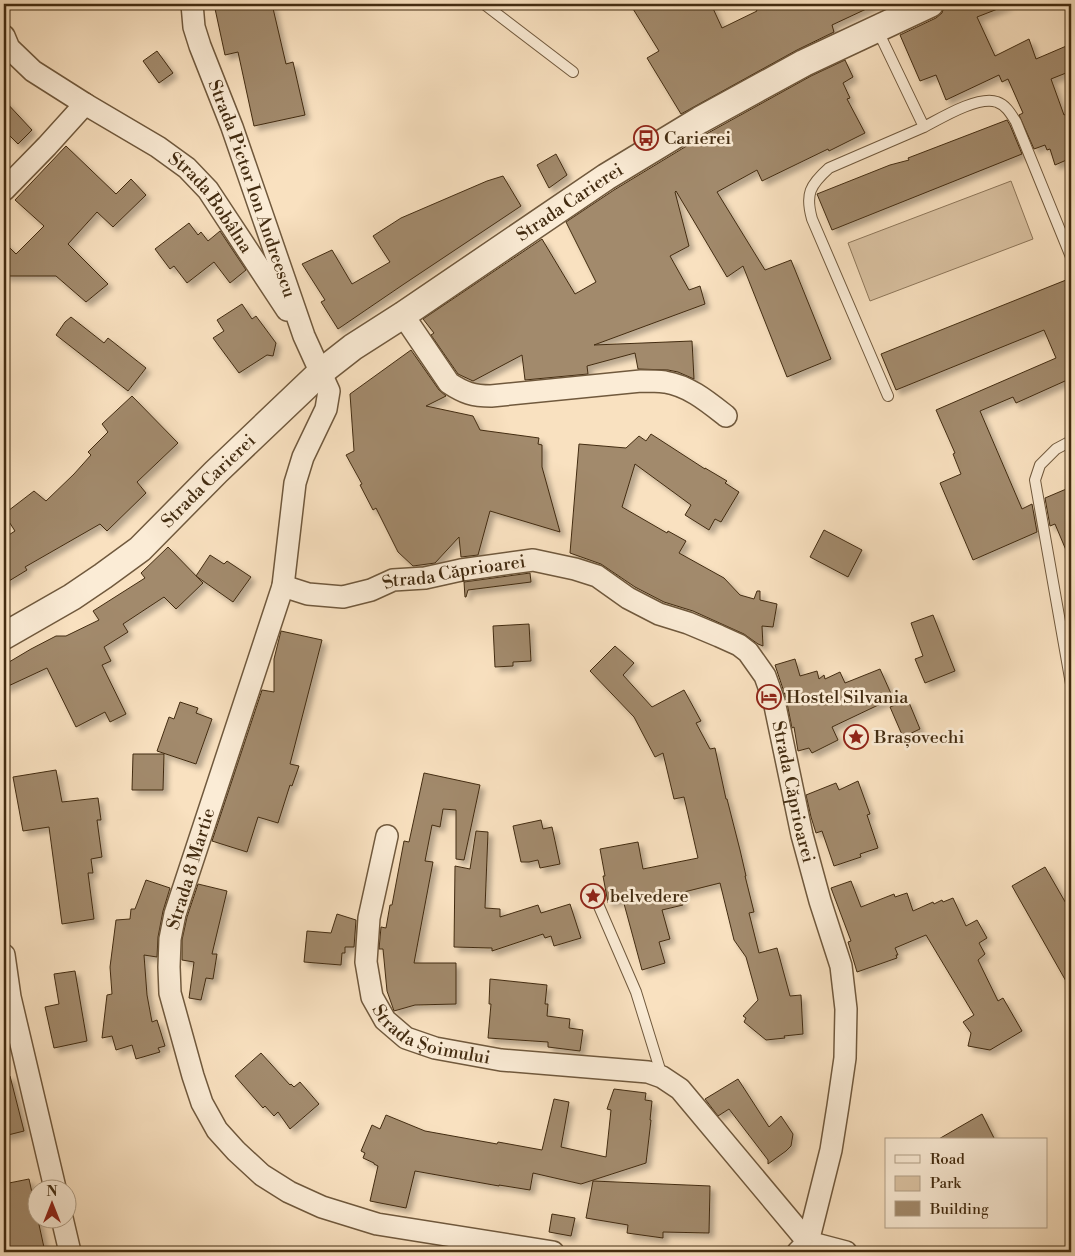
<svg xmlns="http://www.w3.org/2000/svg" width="1075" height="1256" viewBox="0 0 1075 1256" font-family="'Libre Bodoni',serif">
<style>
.green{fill:#dac2a2;stroke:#8e775a}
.building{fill:#a28a6c;stroke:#432c11;filter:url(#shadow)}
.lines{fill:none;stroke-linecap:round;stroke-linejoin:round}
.service-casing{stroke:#70593d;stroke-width:12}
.minor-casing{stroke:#70593d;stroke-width:24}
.tertiary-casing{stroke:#70593d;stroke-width:29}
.service{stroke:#fbecd6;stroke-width:10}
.minor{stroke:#fbecd6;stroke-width:21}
.tertiary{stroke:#fbecd6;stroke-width:26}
.labels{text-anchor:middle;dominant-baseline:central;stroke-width:5;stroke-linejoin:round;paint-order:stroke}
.poi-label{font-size:18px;fill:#432c11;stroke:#fbecd6;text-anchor:start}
.street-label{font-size:18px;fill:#432c11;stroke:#fbecd6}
</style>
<defs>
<filter id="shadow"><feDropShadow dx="4.5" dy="4.5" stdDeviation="2.5" flood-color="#0004"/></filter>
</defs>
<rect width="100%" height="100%" fill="#f9e1c0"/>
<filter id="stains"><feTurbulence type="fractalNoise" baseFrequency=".004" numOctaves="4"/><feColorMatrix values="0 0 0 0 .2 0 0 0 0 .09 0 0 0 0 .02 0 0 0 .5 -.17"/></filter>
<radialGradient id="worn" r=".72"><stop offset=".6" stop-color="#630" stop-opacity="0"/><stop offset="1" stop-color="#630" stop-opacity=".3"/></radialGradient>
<!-- green -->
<path class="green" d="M1011 181 1033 239 870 301 848 243Z"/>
<!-- building -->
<path class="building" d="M214 4H272L286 64 293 62 305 115 254 126 238 52 225 55Z
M630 4H711L722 28 757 11 753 4H877L832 25 834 32 797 50 681 114 647 58 659 51Z
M951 4H1008V5L977 17 995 56 1029 39 1036 59 1071 44V71L1051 79 1064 115 1071 112V158L1055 165 1050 149 1047 150 1045 145 1034 149 1019 115 1023 113 1008 79 1002 82 999 75 946 100 936 75 920 81 900 35 936 18 942 13 944 7Z
M157 51 173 73 159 83 143 61Z
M845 60 853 77 843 83 850 98 847 99 865 133 829 151 828 149 762 181 757 170 717 192 765 270 791 260 831 359 787 377 743 266 727 277 676 191 675 192 689 246 670 256 689 290 700 286 705 304 594 345 692 341 694 379 678 372 668 370 638 369 635 353 587 366 588 374 525 380 522 355 473 381 458 374 431 335 434 333 423 319 542 239 575 294 596 282 566 222 614 190 708 133 811 76Z
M4 100 32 130 18 144 4 130Z
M1007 120 1010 125 1022 154 832 230 817 194 890 165 909 160 908 158Z
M66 146 116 194 131 179 146 195 113 227 97 212 68 244 108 284 86 302 56 276H4V242L16 254 44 226 15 200Z
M556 154 567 175 549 188 537 165Z
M503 176 521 206 404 284 338 329 321 302 325 300 302 264 332 250 352 284 390 262 373 236 401 218 487 181Z
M189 223 198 235 201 232 208 241 220 231 246 270 230 283 214 262 187 283 174 266 170 269 155 249Z
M1066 280 1071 293V394L1065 381 1016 403 1013 397 980 411 1022 509 1032 504 1037 532 973 560 940 483 961 474 953 454 955 453 936 410 1056 358 1044 330 896 390 881 354Z
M242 304 252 319 256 316 276 343 273 356 267 355 239 373 213 338 224 331 217 320Z
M71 317 104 343 108 338 146 368 128 391 56 335 65 322Z
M411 350 439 390 446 396 426 406 473 416 480 430 539 438 538 444 542 445V467L560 532 490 511 478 555 461 557 459 537 435 563 413 566 398 552 376 508 373 510 360 485 362 484 346 455 354 451 350 394Z
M132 396 178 443 137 482 146 493 107 531 100 524 25 567 27 570 4 584V538L15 531 4 514 34 491 46 501 74 474 91 455 88 452 108 432 102 424Z
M651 434 705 469V468L727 481 725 483 739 492 721 522 715 519 709 530 685 515 691 505 635 464 622 507 667 533 668 531 686 541 679 553 724 578 740 595 754 599 757 591H760V600L777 604 773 627 762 626 763 646 758 644 744 634 724 625 693 611 664 602 635 587 601 564 570 553 579 444 626 448 639 436 646 441Z
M1071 487V562L1055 524 1050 526 1045 498Z
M824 530 862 550 848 577 810 557Z
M168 547 203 583 176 609 164 597 123 624 128 632 104 647 111 661 102 665 126 714 110 722 105 712 76 727 47 668 4 688V665L31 649 56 636H66L99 620 93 611 145 578 141 573Z
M210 555 224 564 227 561 251 577 233 602 196 576Z
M530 573 531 582 468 590 466 597H465L464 582Z
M933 615 955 671 925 683 915 659 923 656 911 623Z
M529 624 531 661 513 662V666L495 667 493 626Z
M281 631 322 640 290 764 299 766 292 786 290 785 278 823 258 817 247 852 212 841 262 690 274 692V659Z
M615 646 634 663 623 675 652 707 684 690 701 721 696 723 710 749 715 748 726 799H727L740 850 746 876H745L754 912 749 913 759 953 777 948 790 996 801 995 803 1034 784 1036 785 1038 766 1040 744 1022 746 1018 743 1016 758 1000 746 957 734 940 720 883 680 893 683 905 662 910 670 939 659 942 665 963 642 970 623 900 608 903 603 876H605L600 849 638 842 643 869 698 858 684 797 674 799 663 753 655 757 634 717 590 671Z
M795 659 800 676 817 671 819 679 824 675 825 679 840 672 845 683 880 669 893 698 832 727 838 740 812 753 809 748 798 751 794 727 792 728 786 698 775 665Z
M908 700 920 729 903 737 890 707Z
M180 702 198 708 196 713 212 719 196 764 157 751 169 717 174 719Z
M133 754H164L163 790H132Z
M56 770 62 802 98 798 101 820H97L102 857 91 859 93 873H88L94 919 62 924 49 827 23 831 13 777Z
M424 773 480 785 464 860 456 859V810L443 809 440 827 432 825 425 861 433 862 414 963H456V1004L415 1005 394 1011 387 991 383 949H379L381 927 386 928 390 905H392L404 841 409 842Z
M858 781 870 814 867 815 878 848 860 854 861 857 834 866 822 831 816 833 811 817 806 795 836 783 839 790Z
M541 820 543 829 552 827 560 864 540 868 538 860 529 862H521L513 826Z
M476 831 488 832 485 908 500 909V917L538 905 541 913 570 904 581 938 554 946 551 936 545 938 543 934 492 951V948L454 947 455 866 470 869Z
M1045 867 1071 912V990L1012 886Z
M146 880 170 888 163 911 158 937 157 957 144 955 147 995 152 1022 157 1020 165 1046 158 1048 160 1052 136 1059 132 1045 116 1050 112 1036 102 1038 107 995 112 994 110 967 116 920 130 919 131 909H135Z
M851 881 861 907 894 894 895 897 907 893 913 911 933 902 934 904 942 900 943 902 953 898 966 926 977 920 987 938 979 943 985 954 978 960 998 1001 1003 998 1022 1031 990 1050 968 1046 971 1033 963 1022 974 1015 926 935 895 948 898 955H896L897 958 857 972 848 942 851 941 831 888Z
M198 884 227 891 212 954H217L213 979 206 978 201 1000 189 998 194 962 182 960V940L187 917Z
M337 914 356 920 354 947H345V953H342L341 965 304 962 307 931 331 933Z
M75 971 87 1041 54 1048 45 1007 59 1004 54 974Z
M490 979 547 985 545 1004H548L547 1016 570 1019 569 1028 583 1030 580 1051 548 1047V1042L488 1038 491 1004H489Z
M261 1053 290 1085 291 1084 294 1087 300 1082 319 1104 290 1129 278 1112 274 1116 265 1106 263 1108 235 1076Z
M10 1076 24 1131 4 1136V1077Z
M738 1079 769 1127 781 1116 793 1134 791 1146 786 1151 768 1164V1160L729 1109 718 1116 705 1099Z
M614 1089 646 1093 645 1100 652 1101 650 1120H651L646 1163 581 1184 533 1173 530 1190 499 1185V1186L415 1171 406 1208 370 1201 378 1166 374 1164V1163L363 1158 365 1153 361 1151 372 1125 380 1129 386 1115 425 1131 497 1144 498 1142 542 1150 554 1099 569 1102 561 1147 606 1157 611 1110 607 1109Z
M982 1114 995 1140H937Z
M29 1179 45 1252H11L4 1220V1184Z
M593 1181 710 1186 709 1233 663 1232V1238L627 1233 628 1225 586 1218Z
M552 1214 575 1218 571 1236 549 1232Z"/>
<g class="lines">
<defs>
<path id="service" d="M484 4 573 72
M877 29 924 127C941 118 979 95 997 102 1006 105 1011 114 1016 122L1071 257
M888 396 812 219C805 194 810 185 829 168L924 127
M1071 441 1056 449 1040 465 1035 480 1071 684
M598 904 636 992 662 1076"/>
<g id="minor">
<path id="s1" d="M192 4 194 27 200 46 232 127 304 336 329 391 326 409 303 457 295 483 283 586 175 914 170 939 169 967 170 993 193 1076 202 1103 217 1130 236 1151 262 1175 289 1192 322 1207 377 1224 553 1252"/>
<path id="s2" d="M4 36 9 48 33 71 85 104 158 147 187 168 208 190 287 310"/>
<path d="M4 190 47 146 85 104"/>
<path d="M403 315 449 383C464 393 473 396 491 396L641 381C649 381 657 381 665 382 689 386 707 401 726 416"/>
<path id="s3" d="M283 586 308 594 343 597 371 590 393 580 425 578 461 570 533 560 575 569 597 576 628 598 659 614 688 623 719 636 739 645 748 652 765 676 774 701 802 835 820 901 841 966 846 1009 845 1058 838 1106 831 1150 808 1242 798 1252"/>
<path id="s4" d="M387 836 369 918 366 962 372 997 385 1020 406 1038 435 1048 501 1060 648 1072 662 1077 680 1089 808 1242 813 1250"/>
<path d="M4 955 10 997 55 1188"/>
<path d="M62 1218 70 1252"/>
<path d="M808 1242 846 1252"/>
</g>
<g id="tertiary">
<path id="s5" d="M4 636 72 597 103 576 140 549 216 472 321 372 353 347 403 315 606 177 700 120 804 63 930 4"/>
</g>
</defs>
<!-- service casing -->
<use href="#service" class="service-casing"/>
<!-- minor casing -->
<use href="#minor" class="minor-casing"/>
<!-- tertiary casing -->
<use href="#tertiary" class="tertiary-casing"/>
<!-- service -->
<use href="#service" class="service"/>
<!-- minor -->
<use href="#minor" class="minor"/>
<!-- tertiary -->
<use href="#tertiary" class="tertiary"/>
</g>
<!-- icons -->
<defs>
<symbol id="bus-ring" viewBox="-11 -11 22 22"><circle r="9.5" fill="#fbecd6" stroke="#8f2418" stroke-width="1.5"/><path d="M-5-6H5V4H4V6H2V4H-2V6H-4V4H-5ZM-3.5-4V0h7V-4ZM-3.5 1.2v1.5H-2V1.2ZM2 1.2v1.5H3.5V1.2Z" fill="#8f2418"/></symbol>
<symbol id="hotel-ring" viewBox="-11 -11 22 22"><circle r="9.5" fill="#fbecd6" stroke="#8f2418" stroke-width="1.5"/><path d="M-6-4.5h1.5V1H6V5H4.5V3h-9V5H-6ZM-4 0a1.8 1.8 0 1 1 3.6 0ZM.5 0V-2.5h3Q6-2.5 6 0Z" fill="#8f2418"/></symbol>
<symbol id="sight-ring" viewBox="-11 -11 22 22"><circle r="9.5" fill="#fbecd6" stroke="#8f2418" stroke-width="1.5"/><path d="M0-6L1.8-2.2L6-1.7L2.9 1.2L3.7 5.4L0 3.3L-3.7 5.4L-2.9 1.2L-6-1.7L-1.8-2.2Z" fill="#8f2418"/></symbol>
</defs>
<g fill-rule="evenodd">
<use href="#bus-ring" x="632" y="124" width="28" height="28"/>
<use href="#hotel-ring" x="755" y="683" width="28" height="28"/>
<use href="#sight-ring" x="842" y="723" width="28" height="28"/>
<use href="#sight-ring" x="579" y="882" width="28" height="28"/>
</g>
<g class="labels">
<!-- poi labels -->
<g class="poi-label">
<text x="664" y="138">Carierei</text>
<text x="786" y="697">Hostel Silvania</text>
<text x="874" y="737">Brașovechi</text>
<text x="610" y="896">belvedere</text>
</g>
<!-- street labels -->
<g class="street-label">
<text stroke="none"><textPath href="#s1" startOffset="195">Strada Pictor Ion Andreescu</textPath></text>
<text stroke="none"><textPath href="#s5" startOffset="716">Strada Carierei</textPath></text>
<text stroke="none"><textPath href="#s2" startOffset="270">Strada Bobâlna</textPath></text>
<text stroke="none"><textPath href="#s5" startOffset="258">Strada Carierei</textPath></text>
<text stroke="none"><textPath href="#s3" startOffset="176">Strada Căprioarei</textPath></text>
<text stroke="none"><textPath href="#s3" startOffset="641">Strada Căprioarei</textPath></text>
<text transform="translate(191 869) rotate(-73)">Strada 8 Martie</text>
<text stroke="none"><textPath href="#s4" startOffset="239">Strada Șoimului</textPath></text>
</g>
</g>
<!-- margin -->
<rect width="1075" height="1256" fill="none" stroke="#f9e1c0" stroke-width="20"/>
<rect x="5" y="5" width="1065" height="1246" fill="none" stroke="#432c11" stroke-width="2.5"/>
<rect x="10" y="10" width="1055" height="1236" fill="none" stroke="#432c11"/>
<!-- legend -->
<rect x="885" y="1138" width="162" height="90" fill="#fbecd6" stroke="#b19f87"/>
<rect x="895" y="1155" width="25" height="8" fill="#fbecd6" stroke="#b19f87"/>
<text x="930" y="1164" font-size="15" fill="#432c11">Road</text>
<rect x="895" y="1176" width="25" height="15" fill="#dac2a2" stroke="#b19f87"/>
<text x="930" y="1188" font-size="15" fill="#432c11">Park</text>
<rect x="895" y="1201" width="25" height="15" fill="#a28a6c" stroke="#b19f87"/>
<text x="930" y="1214" font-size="15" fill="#432c11">Building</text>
<!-- north arrow -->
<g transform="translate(52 1204)"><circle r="24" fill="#fbecd6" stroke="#b19f87"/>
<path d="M0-4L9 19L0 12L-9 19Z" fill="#8f2418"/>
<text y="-8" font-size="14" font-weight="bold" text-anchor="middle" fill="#432c11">N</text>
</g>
<rect width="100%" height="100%" filter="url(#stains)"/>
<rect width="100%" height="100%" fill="url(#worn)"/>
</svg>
